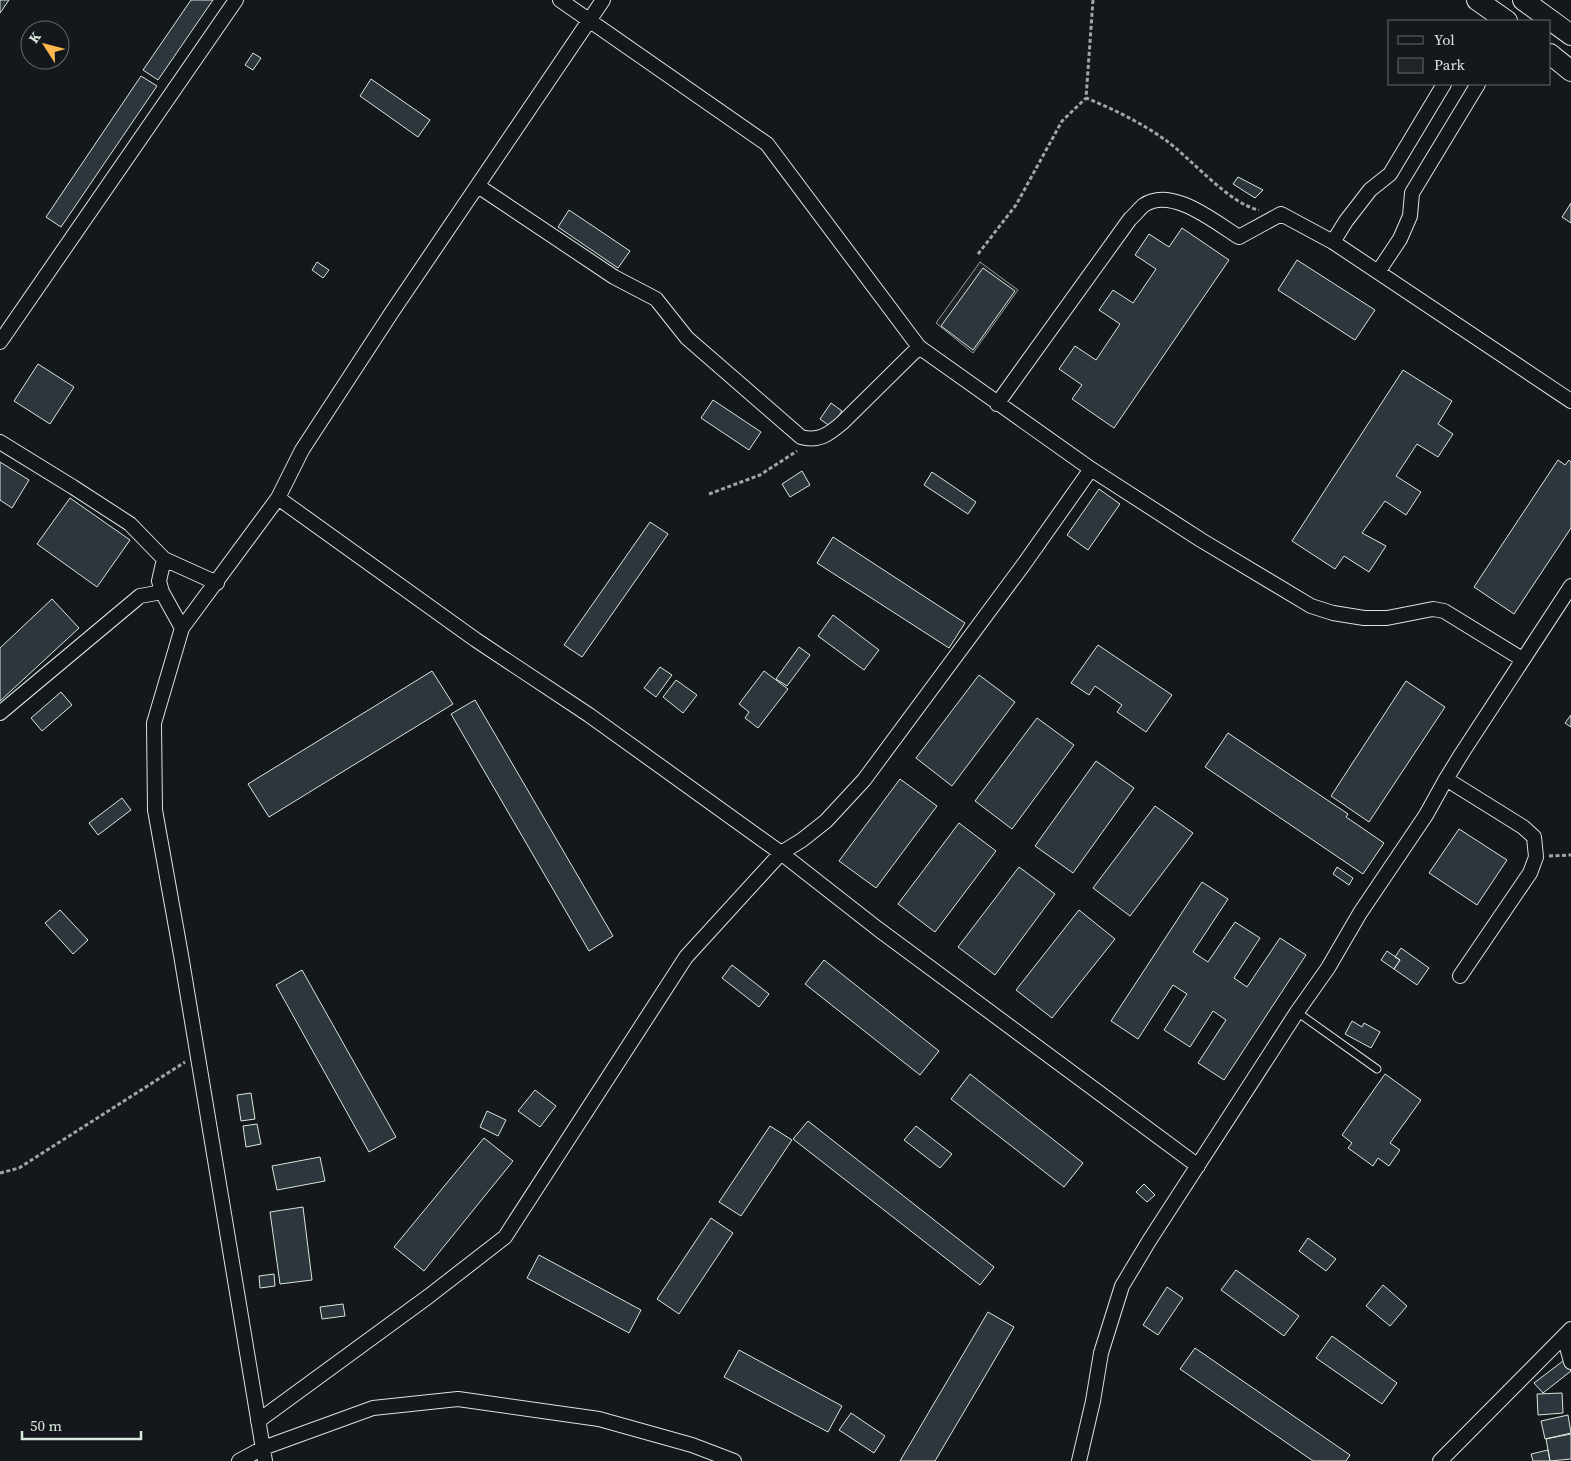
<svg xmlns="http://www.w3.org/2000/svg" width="1571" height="1461" viewBox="0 0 1571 1461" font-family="'Source Serif 4',serif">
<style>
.green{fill:#202428;stroke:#939e99}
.building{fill:#2c363c;stroke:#d8e6dc}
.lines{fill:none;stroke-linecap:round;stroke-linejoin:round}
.lane-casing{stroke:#d8e6dc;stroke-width:9}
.street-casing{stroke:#d8e6dc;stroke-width:16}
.secondary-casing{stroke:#d8e6dc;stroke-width:22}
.path{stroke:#9da8a2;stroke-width:3;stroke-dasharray:4 2.5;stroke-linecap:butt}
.lane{stroke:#14181c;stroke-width:7}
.street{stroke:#14181c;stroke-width:14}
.secondary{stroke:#14181c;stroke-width:20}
</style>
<rect width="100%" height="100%" fill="#14181c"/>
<!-- green -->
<path class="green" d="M980 262 1018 290 973 353 936 323Z"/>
<!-- building -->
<path class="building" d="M0 0H9L0 13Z
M191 0H213L158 80 143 70Z
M253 53 261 58 253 70 245 65Z
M141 76 157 86 61 227 46 217Z
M371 79 430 120 418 137 360 96Z
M1238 177 1263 190 1255 198 1233 184Z
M1571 203V223L1562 217Z
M569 210 630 251 618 268 558 227Z
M1182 228 1229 260 1114 428 1072 399 1082 385 1059 369 1075 346 1096 360 1120 324 1099 310 1113 290 1133 303 1156 269 1135 255 1149 234 1169 247Z
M1297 260 1375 310 1355 340 1278 290Z
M317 262 329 270 323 278 312 270Z
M983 268 1015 291 973 350 941 326Z
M38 364 74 387 50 424 14 401Z
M1403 370 1452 401 1438 424 1453 434 1438 457 1417 444 1396 476 1421 492 1406 515 1385 501 1362 533 1386 546 1369 572 1344 556 1335 569 1292 541Z
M713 400 761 432 749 450 701 418Z
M831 403 842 411 831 427 820 419Z
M1558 460 1565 465 1569 460 1571 462V528L1514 614 1474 587Z
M0 462 29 480 12 508 0 500Z
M802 471 810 485 790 497 782 484Z
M932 472 976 502 968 514 924 485Z
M1099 489 1120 504 1088 550 1067 535Z
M70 498 130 540 97 587 37 544Z
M650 522 668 534 582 657 564 645Z
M833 537 965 623 949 648 817 563Z
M52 599 79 628 0 701V648Z
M833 615 879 650 864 670 818 636Z
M1098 645 1172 695 1146 732 1117 712 1122 705 1095 686 1089 695 1071 683Z
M799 647 810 655 787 686 776 679Z
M660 667 672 675 656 697 644 688Z
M432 671 453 704 269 817 248 784Z
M764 671 788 689 758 728 745 718 749 712 739 704Z
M979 675 1015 702 952 786 916 758Z
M676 680 697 695 683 713 663 697Z
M1406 681 1445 707 1369 822 1331 796Z
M61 692 72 705 42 731 31 718Z
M475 700 613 936 589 951 451 714Z
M1571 715V727L1565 723Z
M1037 718 1074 745 1012 829 975 801Z
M1228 733 1348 814 1346 817 1384 843 1363 874 1205 767Z
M1096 761 1134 788 1073 873 1035 846Z
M900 779 937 806 876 888 839 861Z
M122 798 131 810 98 835 89 823Z
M1155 806 1193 833 1130 916 1093 888Z
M959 823 996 851 935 932 898 904Z
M1459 829 1507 860 1477 905 1429 873Z
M1019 867 1055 894 995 975 958 947Z
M1337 867 1353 878 1349 885 1333 874Z
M1202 882 1228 899 1193 952 1208 962 1235 922 1260 938 1234 978 1247 987 1280 938 1306 955 1224 1080 1198 1063 1226 1020 1213 1011 1190 1047 1164 1030 1187 994 1173 985 1138 1039 1111 1021Z
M60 910 88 940 73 954 45 923Z
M1079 910 1115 939 1052 1018 1016 990Z
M1401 948 1429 968 1417 985 1394 969 1400 960 1395 957Z
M1387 951 1400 960 1394 969 1381 960Z
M824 960 939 1051 920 1075 805 984Z
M732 965 769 994 759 1007 722 978Z
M302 970 396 1137 369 1152 276 985Z
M1352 1021 1362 1027 1364 1023 1380 1032 1371 1048 1345 1034Z
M970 1074 1083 1163 1064 1187 951 1099Z
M1385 1074 1421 1100 1390 1143 1400 1150 1389 1166 1378 1158 1373 1166 1348 1148 1352 1143 1342 1135Z
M535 1090 556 1106 540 1127 518 1111Z
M251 1093 255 1119 241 1121 237 1095Z
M487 1111 506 1120 498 1136 480 1127Z
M808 1121 994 1267 980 1285 793 1139Z
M257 1124 261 1144 246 1147 243 1126Z
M770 1126 792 1140 741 1216 719 1202Z
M916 1126 952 1154 940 1168 904 1140Z
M484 1138 513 1161 424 1271 394 1247Z
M320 1157 325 1181 277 1190 272 1166Z
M1144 1184 1155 1195 1147 1202 1136 1192Z
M303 1207 312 1280 280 1284 270 1212Z
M711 1218 733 1233 679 1314 657 1299Z
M1308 1238 1336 1259 1326 1271 1299 1251Z
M539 1255 641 1310 629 1333 527 1278Z
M1236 1270 1299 1316 1284 1336 1221 1290Z
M274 1274 275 1286 260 1288 259 1276Z
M1383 1285 1407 1306 1390 1326 1366 1306Z
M1167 1287 1183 1298 1158 1335 1143 1325Z
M343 1304 345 1316 322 1319 320 1307Z
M988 1312 1014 1327 935 1461H900Z
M1332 1336 1397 1383 1382 1404 1316 1358Z
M1195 1348 1350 1455 1346 1461H1313L1180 1369Z
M739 1350 842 1406 828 1432 724 1377Z
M1563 1361 1571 1371 1543 1393 1534 1383Z
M1562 1393 1563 1413 1538 1415 1537 1394Z
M851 1413 885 1436 874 1453 839 1430Z
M1568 1415 1571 1433 1545 1439 1541 1421Z
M1571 1434V1459L1550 1461 1546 1439Z
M1548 1450 1550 1461H1533L1531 1454Z"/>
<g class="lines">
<defs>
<path id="lane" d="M1297 1012 1377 1069"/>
<path id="street" d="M560 0 767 144 919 347 1091 469 1201 540 1311 606 1333 613 1364 618H1387L1433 609 1444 611 1522 659
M478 186 614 277 656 299 687 338 801 437C819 442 829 434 842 423L919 347
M1333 242 1346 221 1370 190 1390 174 1444 84
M1378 272 1400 239 1410 216 1412 193 1478 84
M0 342 236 0
M997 404 1130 219C1135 215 1139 209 1144 205 1172 186 1216 223 1239 237L1281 214 1333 242 1571 401
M0 442 73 487 130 524 164 559 217 583
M278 498 476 640 589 715 781 853 878 929 1198 1166
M164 559 159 581 162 592 182 628 154 723 155 810 181 955 265 1461
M182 628 278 498 302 450 392 312 603 0
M0 713 140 596 162 592
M1446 779 1523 827 1534 837 1536 857 1530 873 1460 976
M1564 1336 1571 1362
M258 1421 429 1296 505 1237 686 957 781 853 802 840 826 821 864 780 1024 564 1091 469
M239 1461 263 1448 373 1408 458 1399 599 1419 692 1445 734 1461
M1079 1461 1093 1401 1101 1353 1122 1286 1149 1241 1297 1012 1328 968 1360 913 1426 815 1446 779 1462 753 1571 586
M1440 1461 1571 1329"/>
<path id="secondary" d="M1477 0 1507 21
M1523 0 1571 35
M1550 54 1571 71"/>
</defs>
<!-- lane casing -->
<use href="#lane" class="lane-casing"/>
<!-- street casing -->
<use href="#street" class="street-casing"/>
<!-- secondary casing -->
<use href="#secondary" class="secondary-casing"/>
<!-- path -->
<path class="path" d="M1093 0 1086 98C1113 109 1140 122 1164 139 1191 158 1229 204 1259 210
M978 254 1016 205 1062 121 1086 98
M709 494 760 475 797 451
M1549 856 1571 855
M0 1173 19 1168 185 1062"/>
<!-- lane -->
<use href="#lane" class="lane"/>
<!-- street -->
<use href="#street" class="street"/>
<!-- secondary -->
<use href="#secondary" class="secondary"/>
</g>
<!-- legend -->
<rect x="1388" y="20" width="162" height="65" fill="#14181c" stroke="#626a69"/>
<rect x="1398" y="36" width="25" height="8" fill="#14181c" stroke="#626a69"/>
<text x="1434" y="45" font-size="15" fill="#d8e6dc">Yol</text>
<rect x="1398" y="58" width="25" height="15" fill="#202428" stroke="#626a69"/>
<text x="1434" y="70" font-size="15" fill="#d8e6dc">Park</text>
<!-- north arrow -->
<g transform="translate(45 45) rotate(306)"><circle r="24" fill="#14181c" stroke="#626a69"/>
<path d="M0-4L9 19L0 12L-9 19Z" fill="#ffb74d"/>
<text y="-8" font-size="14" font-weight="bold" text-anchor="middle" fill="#d8e6dc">K</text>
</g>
<!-- scale -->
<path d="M22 1431v8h119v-8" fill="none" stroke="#d8e6dc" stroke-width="2.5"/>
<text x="30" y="1431" font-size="15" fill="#d8e6dc" stroke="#14181c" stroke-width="4" paint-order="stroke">50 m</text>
</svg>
